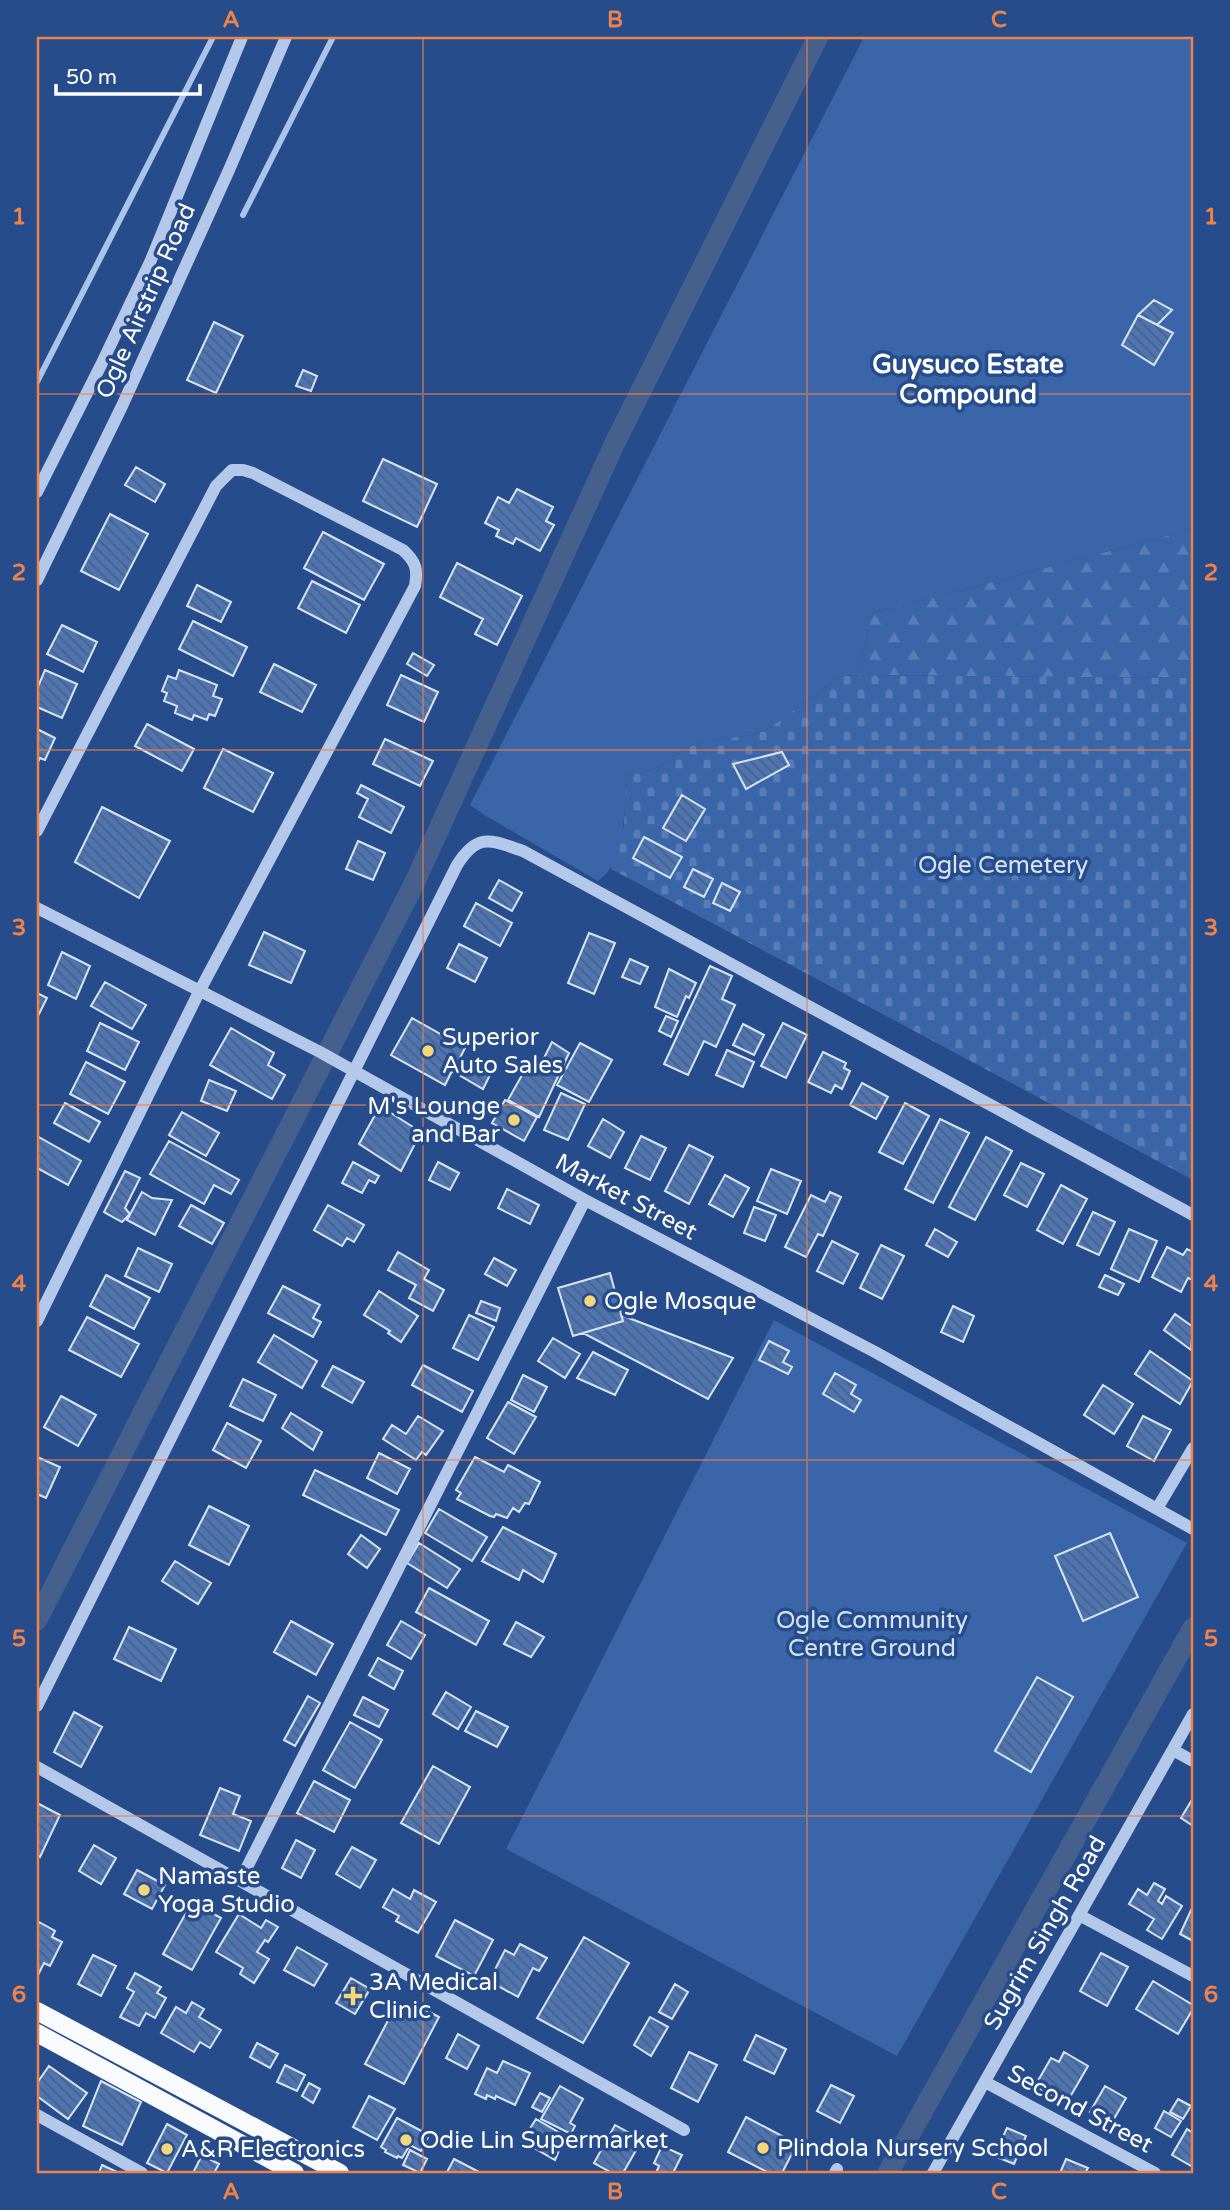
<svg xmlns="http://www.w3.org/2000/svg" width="1230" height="2210" viewBox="0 0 1230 2210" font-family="'Varela Round',sans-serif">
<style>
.green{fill:#3a65a8}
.forest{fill:url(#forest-firs)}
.cemetery{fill:url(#cemetery-stones)}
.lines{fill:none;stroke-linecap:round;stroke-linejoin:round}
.stream{stroke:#a9c3ea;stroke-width:6}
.canal{stroke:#46608e;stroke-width:21}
.building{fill:url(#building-back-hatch);stroke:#d8e5f8;stroke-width:2}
.minor{stroke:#b4c9ea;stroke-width:12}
.major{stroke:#f8fafe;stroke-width:18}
.grid{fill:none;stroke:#ee8249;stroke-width:2;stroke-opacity:0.55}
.poi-dot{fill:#f3d779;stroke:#264c8b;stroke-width:2.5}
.labels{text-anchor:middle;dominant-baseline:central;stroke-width:7;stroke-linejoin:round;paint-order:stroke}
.street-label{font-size:24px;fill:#fff;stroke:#264c8b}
.park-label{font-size:24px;fill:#d8e5f8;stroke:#264c8b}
.poi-label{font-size:24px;fill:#fff;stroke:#264c8b;text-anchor:start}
.neighbourhood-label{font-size:26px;font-weight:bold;fill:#fff;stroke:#264c8b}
.neatline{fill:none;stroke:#ee8249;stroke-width:2.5}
.grid-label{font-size:23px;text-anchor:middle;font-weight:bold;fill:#ee8249}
</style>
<defs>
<pattern id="forest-firs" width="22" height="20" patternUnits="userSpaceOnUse" patternTransform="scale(1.75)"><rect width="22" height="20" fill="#3a65a8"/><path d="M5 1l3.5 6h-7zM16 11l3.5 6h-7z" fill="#587cb5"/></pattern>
<pattern id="cemetery-stones" width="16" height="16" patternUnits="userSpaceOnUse" patternTransform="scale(1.75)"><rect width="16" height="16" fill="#3a65a8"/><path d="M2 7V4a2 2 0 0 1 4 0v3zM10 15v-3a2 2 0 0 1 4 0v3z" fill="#587cb5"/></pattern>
<pattern id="building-back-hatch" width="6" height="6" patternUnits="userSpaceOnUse" patternTransform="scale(1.75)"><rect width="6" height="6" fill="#4e75b2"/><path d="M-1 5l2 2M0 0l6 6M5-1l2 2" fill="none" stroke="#4d607f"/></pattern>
</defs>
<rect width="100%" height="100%" fill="#264c8b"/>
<!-- green -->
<path class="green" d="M864 37H1193V529L871 614 859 675 841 676 768 729 753 735 697 742 655 769 627 776C626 799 624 852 610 869 607 874 602 877 598 881L486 816 470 805Z
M774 1320 1187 1543 897 2056 506 1849Z"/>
<!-- forest -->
<path class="forest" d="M1193 529V678L859 675 871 614Z"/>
<!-- cemetery -->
<path class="cemetery" d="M859 675 1193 678V1180L611 869 624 825 627 776 655 769 697 742 753 735 768 729 841 676Z"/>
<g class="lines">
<!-- stream -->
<path class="stream" d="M243 215 333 37
M37 382 213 37"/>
<!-- canal -->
<path class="canal" d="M37 1620 413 886 613 447 818 37
M888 2173 1193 1628"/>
</g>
<!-- building -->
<path class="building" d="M1154 300 1172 310 1157 325 1138 315Z
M1138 315 1173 333 1154 365 1122 345Z
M214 322 243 336 216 393 187 380Z
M303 370 317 376 311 391 296 386Z
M383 459 437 484 417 527 363 501Z
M136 467 165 484 155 502 125 485Z
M517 489 553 507 546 521 554 525 540 551 516 538 513 544 496 536 499 530 485 523 498 497 509 503Z
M110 514 148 534 119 590 81 571Z
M323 532 384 564 364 600 304 568Z
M457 563 522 596 497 645 475 634 483 619 440 597Z
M312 581 360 605 346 633 298 608Z
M197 585 231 602 221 622 187 606Z
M193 621 247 647 233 676 179 649Z
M62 625 97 642 83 672 47 654Z
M413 653 434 665 427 676 407 664Z
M274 664 316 685 302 712 260 692Z
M45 670 77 684 62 718 37 707V689Z
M179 670 217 685 213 696 222 699 215 716 209 714 207 720 194 715 192 720 175 713 177 706 164 701 167 693 162 691 168 676 176 679Z
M401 675 438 692 424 722 387 705Z
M147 724 194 749 182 771 135 746Z
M37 729 55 738 45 760 40 758 37 764Z
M385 739 433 761 420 786 373 764Z
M223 749 273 773 253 812 204 788Z
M782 752 789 765 746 789 733 764Z
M361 785 404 807 391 833 359 817 368 799 357 793Z
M682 795 705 809 686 841 663 828Z
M102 807 170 841 139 898 75 862Z
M644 837 682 857 670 878 633 858Z
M358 841 385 853 373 880 346 869Z
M693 869 713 879 704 897 684 887Z
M499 880 522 893 512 911 489 898Z
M722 883 740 892 730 911 713 903Z
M476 903 512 923 500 946 464 926Z
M264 932 305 951 291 983 249 965Z
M589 933 615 943 594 994 568 983Z
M459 944 487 958 475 982 447 968Z
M62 952 90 966 76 999 48 985Z
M630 959 648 967 640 984 622 977Z
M710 966 732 976 722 999 735 1005 716 1047 704 1041 688 1075 664 1064Z
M669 969 696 983 689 998 686 996 677 1017 655 1007Z
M105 982 146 1005 132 1029 91 1006Z
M37 993 47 998 37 1018Z
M666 1016 678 1021 671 1037 659 1031Z
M412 1018 465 1048 460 1058 490 1075 483 1089 452 1071 445 1085 391 1055Z
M100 1023 139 1042 125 1070 87 1051Z
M783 1023 807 1035 786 1078 761 1066Z
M743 1024 764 1035 754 1055 733 1045Z
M231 1028 274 1053 268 1065 285 1075 272 1099 210 1065Z
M552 1042 569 1053 539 1117 508 1100 531 1059 541 1064Z
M580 1043 612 1060 589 1102 557 1085Z
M727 1050 754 1062 743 1087 716 1075Z
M823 1052 846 1063 844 1068 850 1071 842 1089 835 1085 831 1093 808 1082Z
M86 1062 125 1082 108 1114 70 1094Z
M209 1080 236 1091 227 1111 201 1101Z
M862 1083 888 1097 876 1119 850 1105Z
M561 1093 585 1104 568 1140 544 1130Z
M505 1100 537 1117 524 1141 492 1123Z
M65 1103 100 1122 89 1142 54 1123Z
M905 1103 929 1116 903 1164 879 1152Z
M380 1106 421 1132 401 1171 359 1144Z
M182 1112 219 1133 206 1156 169 1135Z
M603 1119 624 1132 610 1158 588 1146Z
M940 1119 969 1133 933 1203 905 1189Z
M37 1136 81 1161 68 1185 37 1168Z
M641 1136 666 1148 650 1180 625 1168Z
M986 1137 1012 1151 975 1220 949 1207Z
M169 1141 239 1180 231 1194 214 1185 204 1204 150 1174Z
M689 1145 713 1157 689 1204 665 1191Z
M353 1162 379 1176 375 1183 369 1180 362 1193 342 1183Z
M438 1162 459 1173 450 1190 429 1180Z
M1021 1163 1044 1174 1027 1207 1004 1195Z
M771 1169 801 1181 787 1214 757 1201Z
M125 1171 140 1178 125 1208 130 1214 122 1222 104 1212Z
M725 1175 749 1188 733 1217 709 1204Z
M1061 1185 1087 1199 1063 1244 1037 1230Z
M507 1189 539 1205 530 1224 498 1208Z
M142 1192 152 1198 172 1200 155 1235 127 1220Z
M830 1192 841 1197 823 1236 818 1234 806 1257 785 1247 811 1195 825 1202Z
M191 1205 224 1223 212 1244 179 1226Z
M328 1205 364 1225 354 1242 347 1238 342 1246 314 1230Z
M754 1207 776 1215 765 1241 744 1233Z
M1093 1212 1115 1222 1099 1255 1077 1245Z
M935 1229 957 1242 948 1257 926 1245Z
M1129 1229 1157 1241 1139 1282 1111 1269Z
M832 1241 858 1254 843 1284 817 1271Z
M881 1245 904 1256 882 1299 860 1288Z
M1167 1247 1183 1255 1187 1249 1193 1252V1280L1188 1278 1181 1292 1152 1277Z
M138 1248 172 1264 159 1292 125 1276Z
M398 1252 429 1270 424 1279 444 1290 433 1311 409 1298 416 1285 388 1270Z
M494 1258 516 1270 507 1286 485 1274Z
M610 1273 623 1321 573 1336 558 1288Z
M106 1275 150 1298 134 1329 90 1306Z
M1105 1275 1124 1284 1118 1295 1099 1287Z
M283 1286 320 1305 313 1318 321 1322 313 1337 268 1313Z
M379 1291 418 1316 401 1342 388 1333 390 1331 364 1315Z
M481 1301 500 1308 496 1321 476 1313Z
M953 1306 974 1316 963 1342 941 1332Z
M1175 1314 1193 1327 1191 1350 1164 1330Z
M469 1315 494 1327 478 1360 453 1348Z
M621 1315 733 1358 708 1399 583 1333 623 1321Z
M87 1317 139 1344 121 1377 69 1350Z
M274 1335 317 1361 302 1388 258 1362Z
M553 1338 580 1354 565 1378 538 1361Z
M769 1341 789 1351 783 1362 792 1367 788 1374 759 1360Z
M1150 1351 1193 1381 1180 1404 1135 1374Z
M593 1352 628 1370 615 1395 577 1378Z
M423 1365 473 1391 462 1412 412 1385Z
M333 1366 364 1382 352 1403 322 1386Z
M835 1373 856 1385 851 1394 861 1400 854 1412 823 1394Z
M523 1375 547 1387 534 1412 511 1400Z
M243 1379 276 1395 263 1421 230 1406Z
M1103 1385 1133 1404 1114 1434 1084 1415Z
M61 1396 96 1415 78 1446 44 1427Z
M508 1402 536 1417 514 1454 487 1438Z
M291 1413 322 1432 313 1450 282 1428Z
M418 1416 443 1431 426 1455 422 1452 416 1460 383 1439 392 1425 406 1434Z
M1143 1416 1171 1430 1154 1461 1127 1446Z
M227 1423 261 1441 246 1468 213 1450Z
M379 1453 410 1469 397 1494 367 1478Z
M37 1457 60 1467 46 1498 37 1494Z
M475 1457 504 1472 508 1465 540 1482 529 1504 525 1503 519 1512 513 1508 507 1518 496 1514 494 1517 490 1516 457 1499 461 1493 456 1490Z
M315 1470 399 1510 386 1535 303 1495Z
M209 1506 249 1526 229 1565 189 1545Z
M439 1509 487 1537 472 1561 425 1533Z
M503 1527 556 1554 543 1582 523 1570 519 1580 482 1561Z
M1110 1533 1138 1597 1083 1621 1055 1556Z
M361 1535 380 1549 367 1568 348 1554Z
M419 1543 460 1569 447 1588 407 1563Z
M175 1561 211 1583 198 1604 162 1581Z
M429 1588 489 1621 476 1645 416 1612Z
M291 1621 333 1644 316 1675 274 1652Z
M401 1621 425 1635 411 1659 387 1645Z
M516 1622 544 1637 531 1657 504 1644Z
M129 1627 176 1649 161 1681 114 1659Z
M378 1658 403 1671 394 1689 369 1675Z
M1037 1677 1073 1697 1031 1772 995 1751Z
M446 1692 471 1707 458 1729 433 1714Z
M308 1696 320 1703 295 1746 284 1740Z
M363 1697 388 1710 379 1727 354 1715Z
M476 1711 508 1727 497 1747 465 1731Z
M74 1712 102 1727 81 1767 54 1752Z
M350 1722 382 1740 355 1788 323 1770Z
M433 1766 470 1787 439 1844 401 1823Z
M314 1781 350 1800 334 1832 297 1813Z
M220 1788 240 1796 233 1814 251 1821 239 1851 200 1835Z
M1193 1798V1826L1181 1818Z
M37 1803 60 1815 40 1857 37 1855Z
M296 1840 315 1850 301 1878 282 1868Z
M94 1845 116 1858 101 1884 79 1871Z
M352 1847 376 1860 360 1888 336 1874Z
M137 1870 165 1885 152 1909 124 1894Z
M1154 1883 1165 1889 1158 1901 1162 1904 1166 1896 1182 1906 1162 1939 1147 1930 1154 1919 1129 1904 1138 1889 1147 1895Z
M393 1889 410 1899 414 1890 436 1902 418 1933 396 1921 399 1916 383 1907Z
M192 1902 221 1918 192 1970 163 1954Z
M1193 1906V1941L1180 1934Z
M239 1914 261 1928 266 1920 278 1927 268 1942 265 1940 257 1952 269 1959 254 1983 240 1974 243 1968 216 1952Z
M455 1920 493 1940 474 1976 436 1956Z
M39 1922 55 1931 52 1937 62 1942 50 1966 44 1963 38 1975 37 1927Z
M584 1937 629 1963 583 2043 537 2018Z
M520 1944 547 1958 539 1971 533 1968 518 1997 489 1981 505 1950 514 1955Z
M297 1947 327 1964 314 1986 284 1970Z
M1101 1953 1128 1967 1107 2006 1080 1991Z
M93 1955 116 1966 101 1996 78 1984Z
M135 1973 161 1987 157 1993 166 1998 155 2018 146 2013 139 2026 120 2017 134 1992 127 1988Z
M351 1978 370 1989 355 2014 336 2003Z
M1153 1981 1193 2005V2009L1178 2034 1136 2009Z
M675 1984 688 1992 672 2019 659 2012Z
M192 2002 204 2009 199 2017 221 2030 210 2048 200 2042 194 2052 161 2033 176 2007 186 2013Z
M416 2005 439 2017 404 2084 365 2064 393 2011 409 2019Z
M650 2017 668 2027 651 2056 634 2045Z
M458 2034 479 2046 467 2069 446 2058Z
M756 2035 786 2049 774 2074 744 2060Z
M257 2043 278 2054 270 2068 250 2057Z
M689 2052 717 2065 698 2102 671 2088Z
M1064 2052 1088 2066 1066 2104 1035 2086 1051 2058 1059 2062Z
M503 2061 530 2073 515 2105 496 2096 495 2099 487 2095 486 2099 475 2094 487 2068 497 2073Z
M285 2065 305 2075 297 2091 277 2082Z
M49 2066 87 2093 68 2119 37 2096V2083Z
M101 2081 141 2102 122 2145 83 2126Z
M309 2083 320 2089 313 2103 302 2096Z
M831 2085 854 2096 840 2123 817 2111Z
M560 2086 583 2099 570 2123 575 2126 571 2134 541 2119Z
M1105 2086 1126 2098 1111 2124 1090 2112Z
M540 2093 550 2098 542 2112 532 2107Z
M369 2096 395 2109 377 2140 353 2127Z
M1178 2099 1191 2106 1183 2119 1170 2112Z
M1164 2111 1181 2121 1171 2137 1155 2128Z
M746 2117 797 2144 782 2173H769L728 2152Z
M397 2118 429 2135 421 2151 410 2145 402 2158 398 2156 397 2158 385 2152 386 2150 381 2147Z
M536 2119 565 2136 555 2160 522 2141Z
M167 2124 187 2135 167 2173 147 2163Z
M615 2125 642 2140 623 2173H612L594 2163Z
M1007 2128 1026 2136 1014 2164 994 2156Z
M1187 2129 1193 2133V2167L1172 2155Z
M662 2146 682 2155 673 2173H656L659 2166 654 2163Z
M410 2150 427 2159 420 2173 403 2165Z
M202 2155 219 2164 214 2173H193Z
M454 2159 481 2173 447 2172Z
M1066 2159 1088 2168 1085 2173H1060Z
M102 2165 119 2173H99Z"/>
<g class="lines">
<!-- minor -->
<path class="minor" d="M37 492 101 365 151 260 242 37
M37 580 122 406 229 170 286 37
M37 831 216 486 232 470H243L253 473 403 550C416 562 418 569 415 586L199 992 37 1321
M37 908 320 1052 585 1200 875 1352 1193 1529
M1158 1507 1193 1448
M37 1706 457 865C478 832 490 840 523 851L1193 1215
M1173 1750 1193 1761
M37 1767 684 2130
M240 1881 585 1200
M1079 1915 1193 1976
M985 2082 1155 2173
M37 2115 142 2173
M835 2173 837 2169
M933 2173 1193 1714"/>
<!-- major -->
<path class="major" d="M37 2011 340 2173
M37 2033 295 2173"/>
</g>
<!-- grid -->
<path class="grid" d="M423 37V2173M807 37V2173M37 394H1193M37 750H1193M37 1105H1193M37 1460H1193M37 1816H1193"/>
<!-- markers -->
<g class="poi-dot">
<circle cx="428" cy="1051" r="7"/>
<circle cx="514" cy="1120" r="7"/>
<circle cx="590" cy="1301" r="7"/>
<circle cx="144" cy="1890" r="7"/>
<path d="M349.5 1985.5h7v7h7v7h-7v7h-7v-7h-7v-7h7z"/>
<circle cx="406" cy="2140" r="7"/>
<circle cx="763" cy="2148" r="7"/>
<circle cx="167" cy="2149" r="7"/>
</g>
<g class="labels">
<!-- street labels -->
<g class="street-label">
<text transform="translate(146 301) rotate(-66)">Ogle Airstrip Road</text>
<text transform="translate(626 1197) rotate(28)">Market Street</text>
<text transform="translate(1045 1933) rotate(-60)">Sugrim Singh Road</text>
<text transform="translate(1080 2109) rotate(28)">Second Street</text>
</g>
<!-- park labels -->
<g class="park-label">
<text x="1003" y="865">Ogle Cemetery</text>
<text x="872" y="1620">Ogle Community<tspan x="872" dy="28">Centre Ground</tspan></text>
</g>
<!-- poi labels -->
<g class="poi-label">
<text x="442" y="1037">Superior<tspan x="442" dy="28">Auto Sales</tspan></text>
<text x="500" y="1106" text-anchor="end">M's Lounge<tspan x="500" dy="28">and Bar</tspan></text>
<text x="604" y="1301">Ogle Mosque</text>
<text x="158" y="1876">Namaste<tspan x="158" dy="28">Yoga Studio</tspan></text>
<text x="369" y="1982">3A Medical<tspan x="369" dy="28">Clinic</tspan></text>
<text x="420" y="2140">Odie Lin Supermarket</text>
<text x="777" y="2148">Plindola Nursery School</text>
<text x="181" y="2149">A&amp;R Electronics</text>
</g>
<!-- neighbourhood labels -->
<g class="neighbourhood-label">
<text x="968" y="364">Guysuco Estate<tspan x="968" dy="30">Compound</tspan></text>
</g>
</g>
<!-- border -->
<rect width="1230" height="2210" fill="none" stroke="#264c8b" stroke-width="77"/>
<!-- scale -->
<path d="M56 84v10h144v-10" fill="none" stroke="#ffffff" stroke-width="3.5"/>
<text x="66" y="84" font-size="21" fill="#ffffff" stroke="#264c8b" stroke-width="5" paint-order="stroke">50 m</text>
<rect x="38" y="38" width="1154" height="2134" class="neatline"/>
<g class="grid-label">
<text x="231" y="27">A</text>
<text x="615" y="27">B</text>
<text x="999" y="27">C</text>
<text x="19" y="224">1</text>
<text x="1211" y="224">1</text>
<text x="19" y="580">2</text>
<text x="1211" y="580">2</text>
<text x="19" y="935">3</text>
<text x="1211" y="935">3</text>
<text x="19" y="1291">4</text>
<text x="1211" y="1291">4</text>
<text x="19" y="1646">5</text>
<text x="1211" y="1646">5</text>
<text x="19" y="2002">6</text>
<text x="1211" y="2002">6</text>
<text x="231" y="2199">A</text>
<text x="615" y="2199">B</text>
<text x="999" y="2199">C</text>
</g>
</svg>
